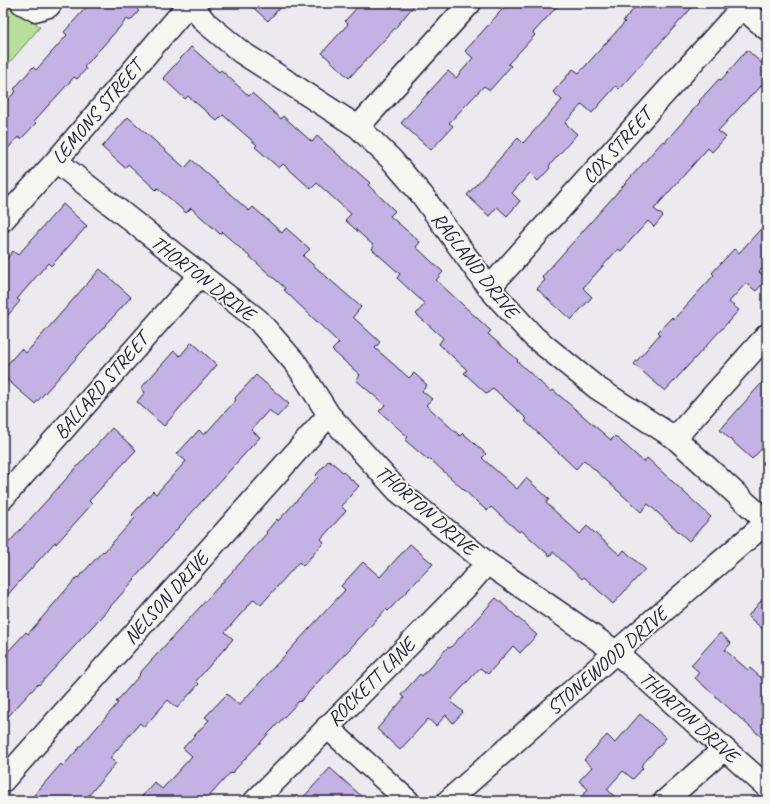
<svg xmlns="http://www.w3.org/2000/svg" width="770" height="804" viewBox="0 0 770 804" font-family="Caveat,sans-serif">
<style>
.green{fill:#b8df9a;stroke:#6d806a}
.building{fill:#c3b3e4;stroke:#22223b}
.lines{fill:none;stroke-linecap:round;stroke-linejoin:round}
.minor-casing{stroke:#22223b;stroke-width:25}
.minor{stroke:#f6f6f2;stroke-width:22}
.labels{text-anchor:middle;dominant-baseline:central;stroke-width:4;stroke-linejoin:round;paint-order:stroke}
.street-label{font-size:20px;fill:#22223b;stroke:#f6f6f2}
</style>
<rect width="100%" height="100%" fill="#ece9ef"/>
<filter id="ink" filterUnits="userSpaceOnUse"><feTurbulence type="fractalNoise" baseFrequency=".025" numOctaves="2"/><feDisplacementMap in="SourceGraphic" scale="8" xChannelSelector="R" yChannelSelector="G"/><feConvolveMatrix kernelMatrix="1 2 1 2 8 2 1 2 1" color-interpolation-filters="sRGB"/></filter>
<g filter="url(#ink)">
<!-- green -->
<path class="green" d="M3 3H13L40 27 3 70Z"/>
<!-- building -->
<path class="building" d="M90 3H131L139 11 130 21 127 19 84 67 86 69 77 79 74 77 68 84 34 121 36 123 21 139 18 137 3 154V105L16 91 14 89 33 67 36 70 67 35 64 32Z
M248 3H284L268 21Z
M361 3H416L397 26 349 78 322 53 348 24 345 21Z
M508 3H560L533 33 535 35 508 64 511 66 490 90 484 86 449 123 453 126 431 150 401 123 448 71 456 78 473 58 465 51Z
M639 3H696L619 89 616 86 592 113 582 104 565 123 577 134 549 166 550 168 538 181 530 173 512 193 520 201 507 216 497 207 489 216 467 195 518 138 523 143 562 100 553 92 573 69 579 73 625 22 623 21Z
M191 47 219 72 221 70 249 96 252 93 281 119 283 116 312 142 317 136 370 183 368 185 395 211 390 216 420 242 416 247 443 272 436 280 491 331 488 334 518 360 517 361 551 392 553 390 611 440 615 436 644 462 647 458 711 517 689 541 648 504 641 512 584 460 576 469 525 421 527 419 493 388 487 394 464 373 467 370 439 344 443 338 416 314 425 304 397 278 400 274 372 249 374 246 345 220 351 214 317 183 311 189 283 164 279 168 255 147 257 145 223 115 217 121 188 96 185 99 163 78Z
M747 50 767 68V79L754 94 753 93 718 131 726 137 712 152 708 148 654 209 663 216 654 227 648 221 621 251 618 249 583 288 592 297 571 320 537 289 545 280 542 277 663 141 665 142 700 102 699 101 719 79 721 80Z
M128 117 185 168 192 160 249 211 253 207 282 233 286 228 310 249 303 256 361 307 353 317 380 342 375 348 409 378 414 373 427 385 422 391 432 399 426 405 460 436 463 433 486 454 482 458 517 489 526 478 549 499 546 503 580 534 587 526 620 555 624 550 645 569 613 604 584 577 582 579 553 552 550 556 521 530 519 532 491 507 487 511 430 459 428 460 405 440 408 437 379 411 385 405 356 380 360 375 332 350 339 343 284 290 285 288 222 232 220 234 191 208 186 213 158 188 156 190 128 164 125 168 102 147Z
M63 204 87 226 51 266 48 263 17 299 20 301 3 321V263L13 251 18 255Z
M767 222V263L759 272 767 279 756 291 746 283 729 302 739 310 665 391 634 364 660 334 658 332 672 317 674 319 714 275 712 273 734 249 739 253Z
M100 269 131 297 35 404 3 376V369L21 349 26 353Z
M192 342 217 365 164 426 137 402 145 392 141 388 174 351 180 356Z
M256 375 289 404 277 417 269 410 251 430 260 437 185 520 134 579H135L74 647 39 685 38 684 3 722V657L26 632 28 634 77 577 78 578 103 551 104 552 135 518 132 515 153 491 156 494 186 461 177 454 199 430 204 435 236 400 235 398Z
M767 377V443L752 459 720 430Z
M112 428 136 450 89 501 92 504 56 544 55 542 3 600V549Z
M329 460 359 486 341 506 346 511 321 539 324 542 303 566 299 562 261 605 254 599 225 632 233 639 196 681 199 684 177 708 168 700 144 727 140 723 110 758 116 763 84 801H29L61 764 63 766 92 733 118 703 116 702 140 675 139 674 241 562 267 533 266 532 277 519 278 521 318 477 316 475Z
M410 544 433 564 388 611 386 609 326 675 325 674 300 702 299 701 231 774 230 773 205 801H138L154 782 162 789 192 756 183 748 209 720 205 717 227 694 239 705 345 590 341 586 363 562 380 577Z
M767 594V633L748 616Z
M496 598 537 635 520 653 513 646 488 674 480 668 450 701 463 712 453 723 446 715 436 726 428 719 400 750 377 729 404 698 401 695 420 674 422 676 448 647 450 648Z
M720 633 731 643 725 650 748 670 750 668 767 683V742L695 678 699 672 691 665Z
M640 714 666 738 641 766 643 768 633 779 623 771 607 789 619 801H578L588 789 579 781 592 767 584 760 607 735 615 743Z
M330 768 367 801H300Z"/>
<g class="lines">
<defs>
<path id="minor" d="M22 3 35 10 49 6 51 3
M190 3 205 22 241 52 358 127 391 159 422 195 489 288 534 337 597 388 675 438 767 522
M737 3 767 29
M358 127 470 3
M56 161 258 320 297 365 329 415 398 491 487 563 616 652 767 787
M3 220 56 161 190 3
M489 288 746 3
M675 438 767 335
M3 498 200 275
M327 727 408 801
M3 781 329 415
M255 801 468 585 487 563
M448 801 616 652 767 522
M665 801 724 749"/>
</defs>
<!-- minor casing -->
<use href="#minor" class="minor-casing"/>
<!-- minor -->
<use href="#minor" class="minor"/>
</g>
</g>
<g class="labels">
<!-- street labels -->
<g class="street-label">
<text transform="translate(97 112) rotate(-50)">LEMONS STREET</text>
<text transform="translate(617 146) rotate(-48)">COX STREET</text>
<text transform="translate(475 265) rotate(52)">RAGLAND DRIVE</text>
<text transform="translate(203 278) rotate(38)">THORTON DRIVE</text>
<text transform="translate(101 386) rotate(-49)">BALLARD STREET</text>
<text transform="translate(426 510) rotate(41)">THORTON DRIVE</text>
<text transform="translate(166 598) rotate(-48)">NELSON DRIVE</text>
<text transform="translate(607 661) rotate(-41)">STONEWOOD DRIVE</text>
<text transform="translate(371 682) rotate(-45)">ROCKETT LANE</text>
<text transform="translate(689 717) rotate(42)">THORTON DRIVE</text>
</g>
</g>
<!-- margin -->
<rect width="770" height="804" fill="none" stroke="#f6f6f2" stroke-width="16"/>
<rect x="8" y="8" width="754" height="788" fill="none" stroke="#22223b" stroke-width="1.5" filter="url(#ink)"/>
</svg>
